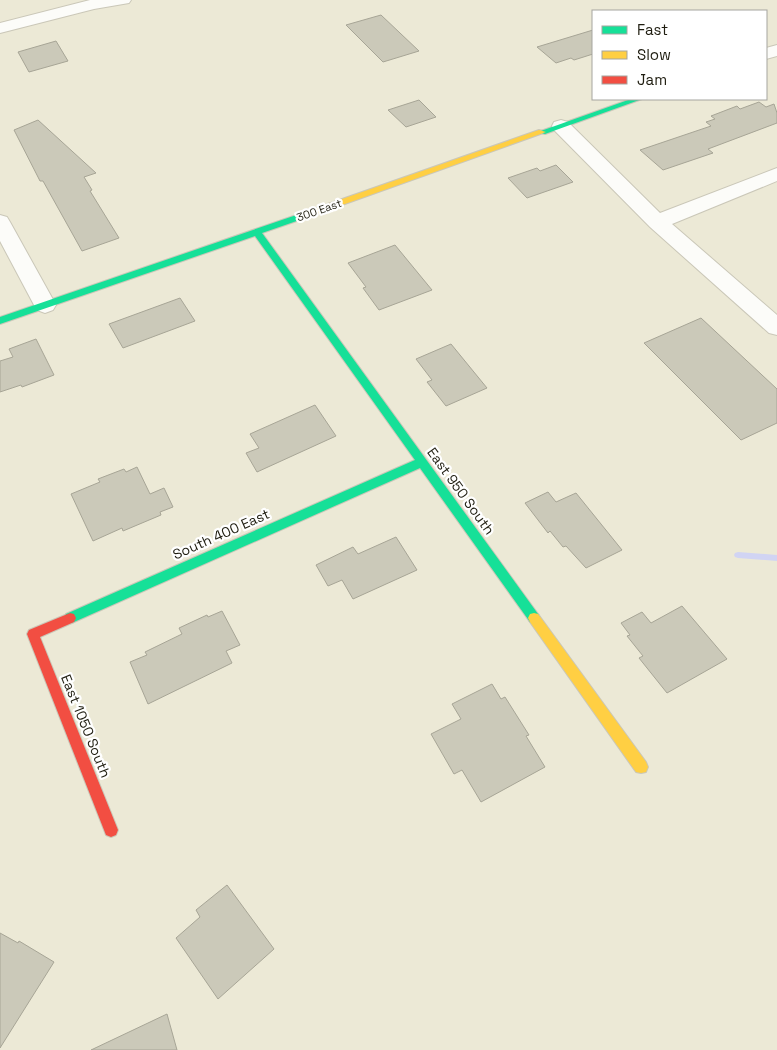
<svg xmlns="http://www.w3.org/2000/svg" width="777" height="1050" viewBox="0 0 777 1050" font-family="'Space Grotesk',sans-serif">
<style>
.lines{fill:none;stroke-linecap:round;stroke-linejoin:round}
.stream{fill:#d1d4f3;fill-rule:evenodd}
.building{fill:#cbc9b9;stroke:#a7a596}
.street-casing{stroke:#cac7b8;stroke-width:2}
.fast-casing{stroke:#cac7b8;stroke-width:2}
.slow-casing{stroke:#cac7b8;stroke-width:2}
.jam-casing{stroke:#cac7b8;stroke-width:2}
.street{fill:#fcfcf9;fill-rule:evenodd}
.fast{fill:#16e098;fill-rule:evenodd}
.slow{fill:#ffcf43;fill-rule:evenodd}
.jam{fill:#f24e42;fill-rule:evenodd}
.labels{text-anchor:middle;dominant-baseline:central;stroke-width:4.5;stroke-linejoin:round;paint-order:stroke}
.far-street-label{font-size:11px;fill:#1f1d10;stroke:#fff}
.street-label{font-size:14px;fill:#1f1d10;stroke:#fff}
</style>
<rect width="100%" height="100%" fill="#ece9d6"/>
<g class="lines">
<!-- stream -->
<path class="stream" d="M738 552 777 555V561L738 558 735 557 734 555 735 553Z"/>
</g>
<!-- building -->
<path class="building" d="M381 15 419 51 383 62 346 25Z
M593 30V54L574 60 571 58 556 63 537 47Z
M56 41 68 61 29 72 18 52Z
M419 100 436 117 406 127 388 110Z
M759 102 766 107 774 104 777 113V123L708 149 713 153 663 170 640 150 711 126 706 122 715 119 711 116 737 106 740 109Z
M38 120 96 173 84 177 92 190 90 191 119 238 82 251 43 181H40L14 130Z
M556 165 573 182 527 198 508 178 537 168 540 171Z
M395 245 432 290 379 310 363 288 366 287 348 263Z
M180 298 195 321 123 348 109 324Z
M701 318 777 389V423L741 440 644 343Z
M36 339 54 375 22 387 21 385 0 392V361L13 357 9 349Z
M451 344 487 388 446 406 427 382 432 380 416 359Z
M315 405 336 436 257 472 246 453 259 448 250 434Z
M137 467 150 494 164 488 173 507 160 512 161 515 123 531 122 528 93 541 71 494 100 482 98 479 124 469 126 472Z
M548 492 556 502 576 493 622 550 586 568 566 546 563 547 550 531 548 533 525 503Z
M396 537 417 570 353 599 342 580 328 586 316 565 353 547 358 554Z
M682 606 727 659 667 693 639 658 643 656 627 636 630 635 621 623 642 612 651 623Z
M222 611 240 645 226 651 232 663 148 704 130 662 147 655 145 652 182 634 179 628 207 615 208 617Z
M492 684 501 699 505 697 529 735 526 736 545 767 481 802 462 770 454 774 431 734 461 719 452 704Z
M227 885 274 949 218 999 176 938 200 917 196 910Z
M0 933 18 943 19 941 54 962 0 1048Z
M167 1014 177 1050H91Z"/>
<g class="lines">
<defs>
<path id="street" d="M90 0H131L129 3 94 9 0 33V23Z
M777 45V56L766 59V48Z
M561 120 568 122 660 213 777 168V181L672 224 777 315V335L769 333 650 227 554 130 552 126 554 122Z
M0 215 7 217 10 222 56 305 53 310 45 313 37 310 34 305 0 241Z"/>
<path id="fast" d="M631 99H642L545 134 538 132Z
M311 210 314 211V215L262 233 538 614 540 618 538 622 534 623 530 622 420 468 74 622 70 623 66 622 64 618 66 614 415 460 255 236 0 324V317Z"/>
<path id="slow" d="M539 130 546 132 314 215H308L307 213 308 211Z
M534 613 538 614 646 762 648 767 646 772 641 773 636 772 530 622 528 618 530 614Z"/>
<path id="jam" d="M70 613 74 614 76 618 74 622 40 637 118 830 116 835 111 837 106 835 27 634 29 630Z"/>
</defs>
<!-- street casing -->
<use href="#street" class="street-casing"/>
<!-- fast casing -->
<use href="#fast" class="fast-casing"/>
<!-- slow casing -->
<use href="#slow" class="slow-casing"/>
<!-- jam casing -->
<use href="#jam" class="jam-casing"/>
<!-- street -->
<use href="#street" class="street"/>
<!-- fast -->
<use href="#fast" class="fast"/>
<!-- slow -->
<use href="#slow" class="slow"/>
<!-- jam -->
<use href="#jam" class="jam"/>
</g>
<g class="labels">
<!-- far-street labels -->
<g class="far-street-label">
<text transform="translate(319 210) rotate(-19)">300 East</text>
</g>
<!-- street labels -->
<g class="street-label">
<text transform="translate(461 491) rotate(54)">East 950 South</text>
<text transform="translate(221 534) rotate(-24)">South 400 East</text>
<text transform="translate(86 726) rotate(68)">East 1050 South</text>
</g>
</g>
<!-- legend -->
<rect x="592" y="10" width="175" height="90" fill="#ffffff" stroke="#a5a59f"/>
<rect x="602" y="26" width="25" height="8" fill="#16e098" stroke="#a5a59f"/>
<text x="637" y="35" font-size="15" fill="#1f1d10">Fast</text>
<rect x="602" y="51" width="25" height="8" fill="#ffcf43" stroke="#a5a59f"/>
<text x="637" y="60" font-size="15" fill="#1f1d10">Slow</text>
<rect x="602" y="76" width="25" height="8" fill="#f24e42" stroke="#a5a59f"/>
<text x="637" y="85" font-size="15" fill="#1f1d10">Jam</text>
</svg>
